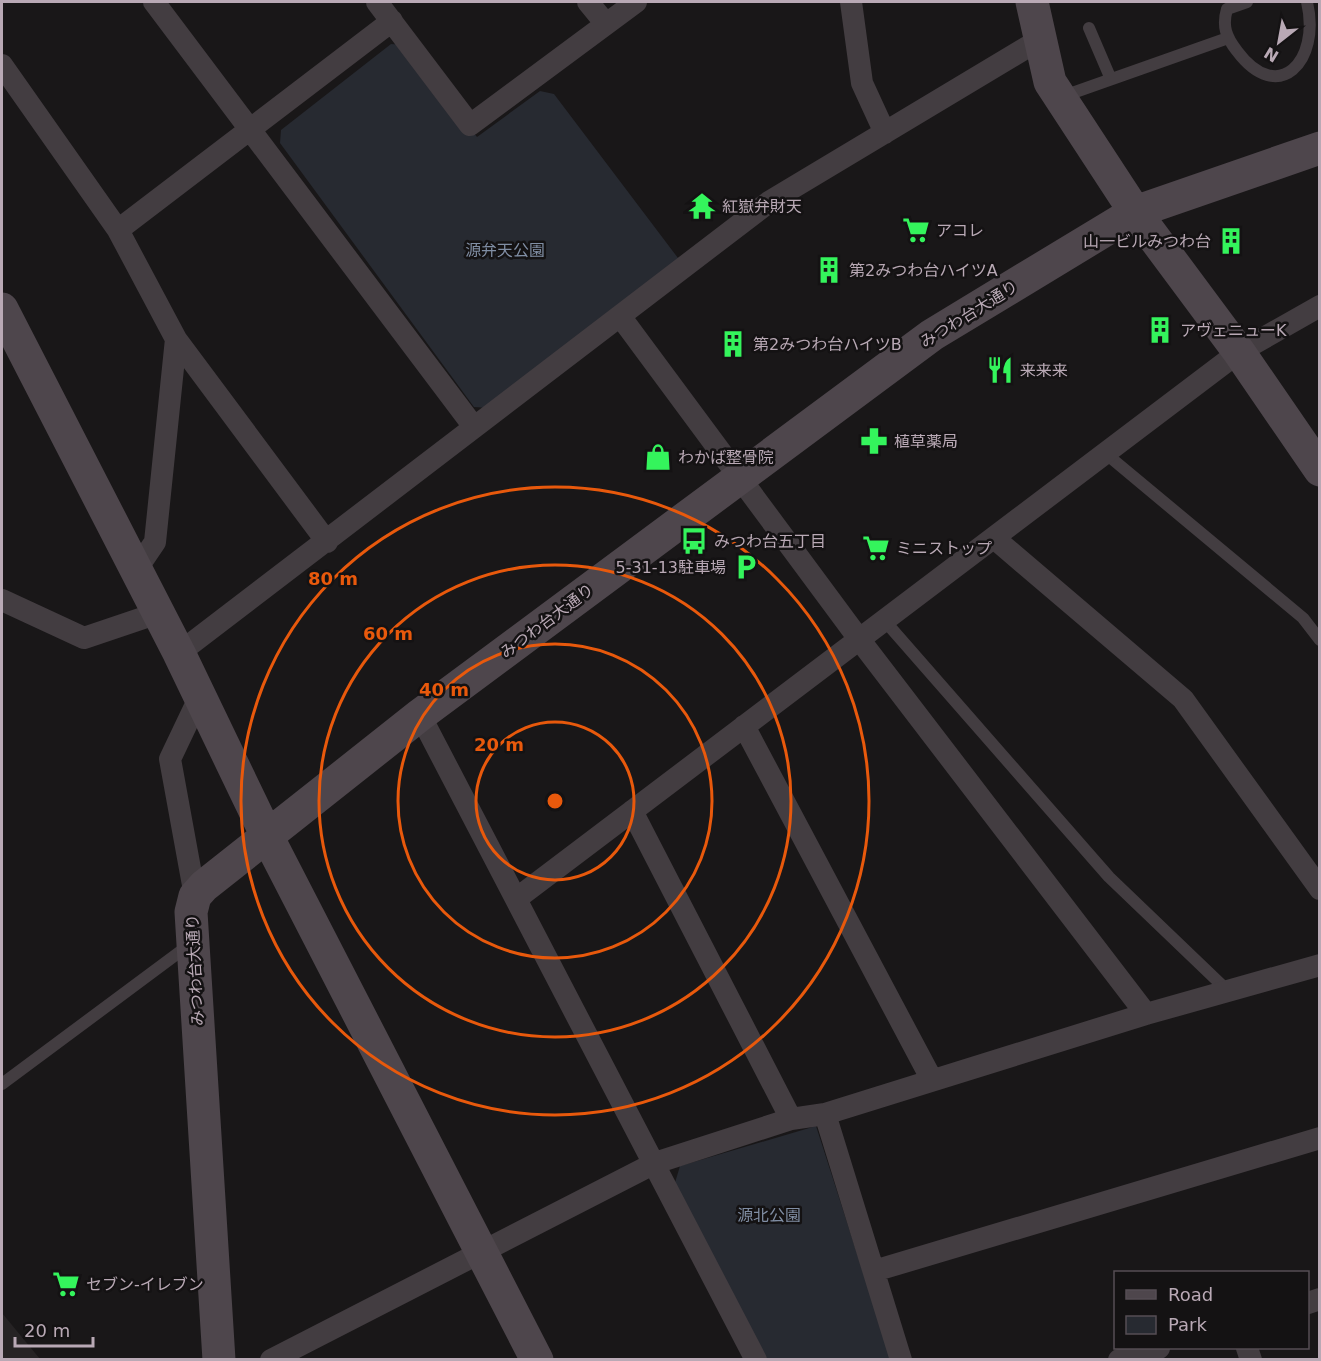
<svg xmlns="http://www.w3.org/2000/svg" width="1321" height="1361" viewBox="0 0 1321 1361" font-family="'DejaVu Sans','Noto Sans JP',sans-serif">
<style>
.built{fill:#262324}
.green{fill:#272a31}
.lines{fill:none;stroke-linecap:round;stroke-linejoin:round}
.lane{stroke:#433d41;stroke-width:12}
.street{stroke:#433d41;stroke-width:22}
.secondary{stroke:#4e464c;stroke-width:33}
.ring{fill:none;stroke:#e8590c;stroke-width:3}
.labels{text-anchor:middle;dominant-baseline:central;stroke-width:5;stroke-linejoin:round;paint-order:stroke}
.poi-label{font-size:16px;fill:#b9a9b5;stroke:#141213;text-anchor:start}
.park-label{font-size:16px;fill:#808ea4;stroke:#141213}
.street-label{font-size:16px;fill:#b9a9b5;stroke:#141213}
.centre{fill:#e8590c;stroke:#141213;stroke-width:3}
.ring-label{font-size:18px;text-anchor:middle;font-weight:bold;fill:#e8590c;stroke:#141213;stroke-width:5;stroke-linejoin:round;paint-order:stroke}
</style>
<rect width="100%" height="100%" fill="#191718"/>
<!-- built -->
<path class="built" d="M2 1313 40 1359H2Z"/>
<!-- green -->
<path class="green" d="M391 44 405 45 477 137 540 91 554 94 681 262 489 408 474 407 280 143 281 130Z
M816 1126 891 1359H762L674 1186 680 1166Z"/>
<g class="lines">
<!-- lane -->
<path class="lane" d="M1247 2 1227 9C1222 26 1226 37 1237 51 1278 106 1321 62 1307 2
M1089 28 1110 77
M1061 97 1228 38
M1105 453 1303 618 1320 640
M884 620 1109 877 1229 992
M2 1084 189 945"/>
<!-- street -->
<path class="street" d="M154 2 474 427
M377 2 470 125 636 2
M588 2 606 24
M851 2 862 83 885 133
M2 65 118 230 176 339 327 542
M118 230 392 21
M620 316 859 639 1146 1014
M994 538 1183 699 1320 889
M136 570 155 542 176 339
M2 600 84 638 158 613
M179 653 769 202 1039 40
M420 715 756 1360
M744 726 932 1080
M632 811 791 1119
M195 896 170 759 200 696
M516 899 1239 352 1320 306
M825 1114 901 1360
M874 1271 1320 1138
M1308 1303 1320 1299
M1247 1348 1251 1360
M271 1360 655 1163 791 1119 825 1114 1146 1014 1320 965
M1119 1360 1159 1348"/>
<!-- secondary -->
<path class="secondary" d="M1032 2 1050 82 1135 212 1239 352 1320 470
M2 309 179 653 267 836 537 1360
M219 1360 191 912 195 896 204 886 420 715 932 335 1135 212 1320 148"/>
</g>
<!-- distance rings -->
<g class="ring">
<circle cx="555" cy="801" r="79"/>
<circle cx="555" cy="801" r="157"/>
<circle cx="555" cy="801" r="236"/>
<circle cx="555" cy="801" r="314"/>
</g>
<!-- icons -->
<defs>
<symbol id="temple-bare" viewBox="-9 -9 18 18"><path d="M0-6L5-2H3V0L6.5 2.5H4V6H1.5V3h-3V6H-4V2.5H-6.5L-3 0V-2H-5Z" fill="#34f45c" stroke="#141213" stroke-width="2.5" paint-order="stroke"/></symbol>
<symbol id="supermarket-bare" viewBox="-9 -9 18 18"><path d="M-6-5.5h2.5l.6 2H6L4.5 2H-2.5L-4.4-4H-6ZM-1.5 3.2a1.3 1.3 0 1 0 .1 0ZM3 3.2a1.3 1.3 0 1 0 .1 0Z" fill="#34f45c" stroke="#141213" stroke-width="2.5" paint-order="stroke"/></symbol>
<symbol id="building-bare" viewBox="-9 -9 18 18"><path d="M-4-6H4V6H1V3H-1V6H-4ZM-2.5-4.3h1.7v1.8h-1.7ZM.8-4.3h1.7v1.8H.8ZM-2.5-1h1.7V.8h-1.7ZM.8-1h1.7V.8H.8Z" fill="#34f45c" stroke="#141213" stroke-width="2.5" paint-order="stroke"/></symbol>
<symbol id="restaurant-bare" viewBox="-9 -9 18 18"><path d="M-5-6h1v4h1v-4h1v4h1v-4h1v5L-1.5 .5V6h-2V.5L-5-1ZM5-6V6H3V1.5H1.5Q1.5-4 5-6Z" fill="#34f45c" stroke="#141213" stroke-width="2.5" paint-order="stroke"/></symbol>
<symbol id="pharmacy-bare" viewBox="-9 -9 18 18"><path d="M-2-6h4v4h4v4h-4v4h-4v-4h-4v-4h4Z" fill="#34f45c" stroke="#141213" stroke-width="2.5" paint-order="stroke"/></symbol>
<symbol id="shop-bare" viewBox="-9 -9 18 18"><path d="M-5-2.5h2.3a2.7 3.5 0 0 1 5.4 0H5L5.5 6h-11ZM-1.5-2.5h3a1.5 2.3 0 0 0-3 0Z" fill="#34f45c" stroke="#141213" stroke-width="2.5" paint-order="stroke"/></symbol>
<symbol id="bus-bare" viewBox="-9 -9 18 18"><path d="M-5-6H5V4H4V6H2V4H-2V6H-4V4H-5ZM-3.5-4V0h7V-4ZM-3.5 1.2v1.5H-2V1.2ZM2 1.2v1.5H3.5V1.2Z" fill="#34f45c" stroke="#141213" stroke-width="2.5" paint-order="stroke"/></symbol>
<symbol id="parking-bare" viewBox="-9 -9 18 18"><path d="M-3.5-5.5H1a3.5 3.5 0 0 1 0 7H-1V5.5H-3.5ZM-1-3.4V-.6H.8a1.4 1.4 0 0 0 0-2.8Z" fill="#34f45c" stroke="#141213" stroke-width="2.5" paint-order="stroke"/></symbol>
</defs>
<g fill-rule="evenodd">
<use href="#temple-bare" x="683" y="187" width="38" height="38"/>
<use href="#supermarket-bare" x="897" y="211" width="38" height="38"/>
<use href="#building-bare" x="1212" y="222" width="38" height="38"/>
<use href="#building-bare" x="810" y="251" width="38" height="38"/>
<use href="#building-bare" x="1141" y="311" width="38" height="38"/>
<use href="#building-bare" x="714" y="325" width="38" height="38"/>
<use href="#restaurant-bare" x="981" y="351" width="38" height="38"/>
<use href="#pharmacy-bare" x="855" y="422" width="38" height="38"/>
<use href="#shop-bare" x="639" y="438" width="38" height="38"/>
<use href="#bus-bare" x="675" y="522" width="38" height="38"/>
<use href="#supermarket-bare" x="857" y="529" width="38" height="38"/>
<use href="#parking-bare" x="727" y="548" width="38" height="38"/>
<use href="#supermarket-bare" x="47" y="1265" width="38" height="38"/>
</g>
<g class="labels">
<!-- poi labels -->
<g class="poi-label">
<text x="722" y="206">紅嶽弁財天</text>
<text x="936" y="230">アコレ</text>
<text x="1211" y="241" text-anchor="end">山一ビルみつわ台</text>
<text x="849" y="270">第2みつわ台ハイツA</text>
<text x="1180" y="330">アヴェニューK</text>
<text x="753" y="344">第2みつわ台ハイツB</text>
<text x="1020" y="370">来来来</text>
<text x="894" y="441">植草薬局</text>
<text x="678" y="457">わかば整骨院</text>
<text x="714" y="541">みつわ台五丁目</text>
<text x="896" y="548">ミニストップ</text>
<text x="726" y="567" text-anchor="end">5-31-13駐車場</text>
<text x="86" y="1284">セブン-イレブン</text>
</g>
<!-- park labels -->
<g class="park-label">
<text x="505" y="250">源弁天公園</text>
<text x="769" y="1215">源北公園</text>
</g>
<!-- street labels -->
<g class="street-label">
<text transform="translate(969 314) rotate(-32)">みつわ台大通り</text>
<text transform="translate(547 621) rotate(-37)">みつわ台大通り</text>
<text transform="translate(195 970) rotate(-93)">みつわ台大通り</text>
</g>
</g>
<circle cx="555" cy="801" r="9" class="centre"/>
<g class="ring-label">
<text x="333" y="585">80 m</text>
<text x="388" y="640">60 m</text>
<text x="444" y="696">40 m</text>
<text x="499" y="751">20 m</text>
</g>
<!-- border -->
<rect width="1321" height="1361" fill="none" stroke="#b9a9b5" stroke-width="6"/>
<!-- legend -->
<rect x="1114" y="1271" width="195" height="78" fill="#141213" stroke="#564e54" stroke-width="1.5"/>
<rect x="1126" y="1290" width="30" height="9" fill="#4e464c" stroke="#564e54" stroke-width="1.5"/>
<text x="1168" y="1301" font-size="18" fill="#b9a9b5">Road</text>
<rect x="1126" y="1316" width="30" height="18" fill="#272a31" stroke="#564e54" stroke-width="1.5"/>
<text x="1168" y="1331" font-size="18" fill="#b9a9b5">Park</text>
<!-- north arrow -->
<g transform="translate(1279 42) rotate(211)" stroke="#141213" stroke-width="4.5" paint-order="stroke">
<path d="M0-4.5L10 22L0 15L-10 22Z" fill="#b9a9b5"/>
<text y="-9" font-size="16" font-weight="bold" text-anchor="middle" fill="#b9a9b5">N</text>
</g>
<!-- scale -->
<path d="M15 1337v9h78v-9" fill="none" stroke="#b9a9b5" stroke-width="3"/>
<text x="24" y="1337" font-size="18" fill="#b9a9b5" stroke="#141213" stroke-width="4.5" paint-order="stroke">20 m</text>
</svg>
